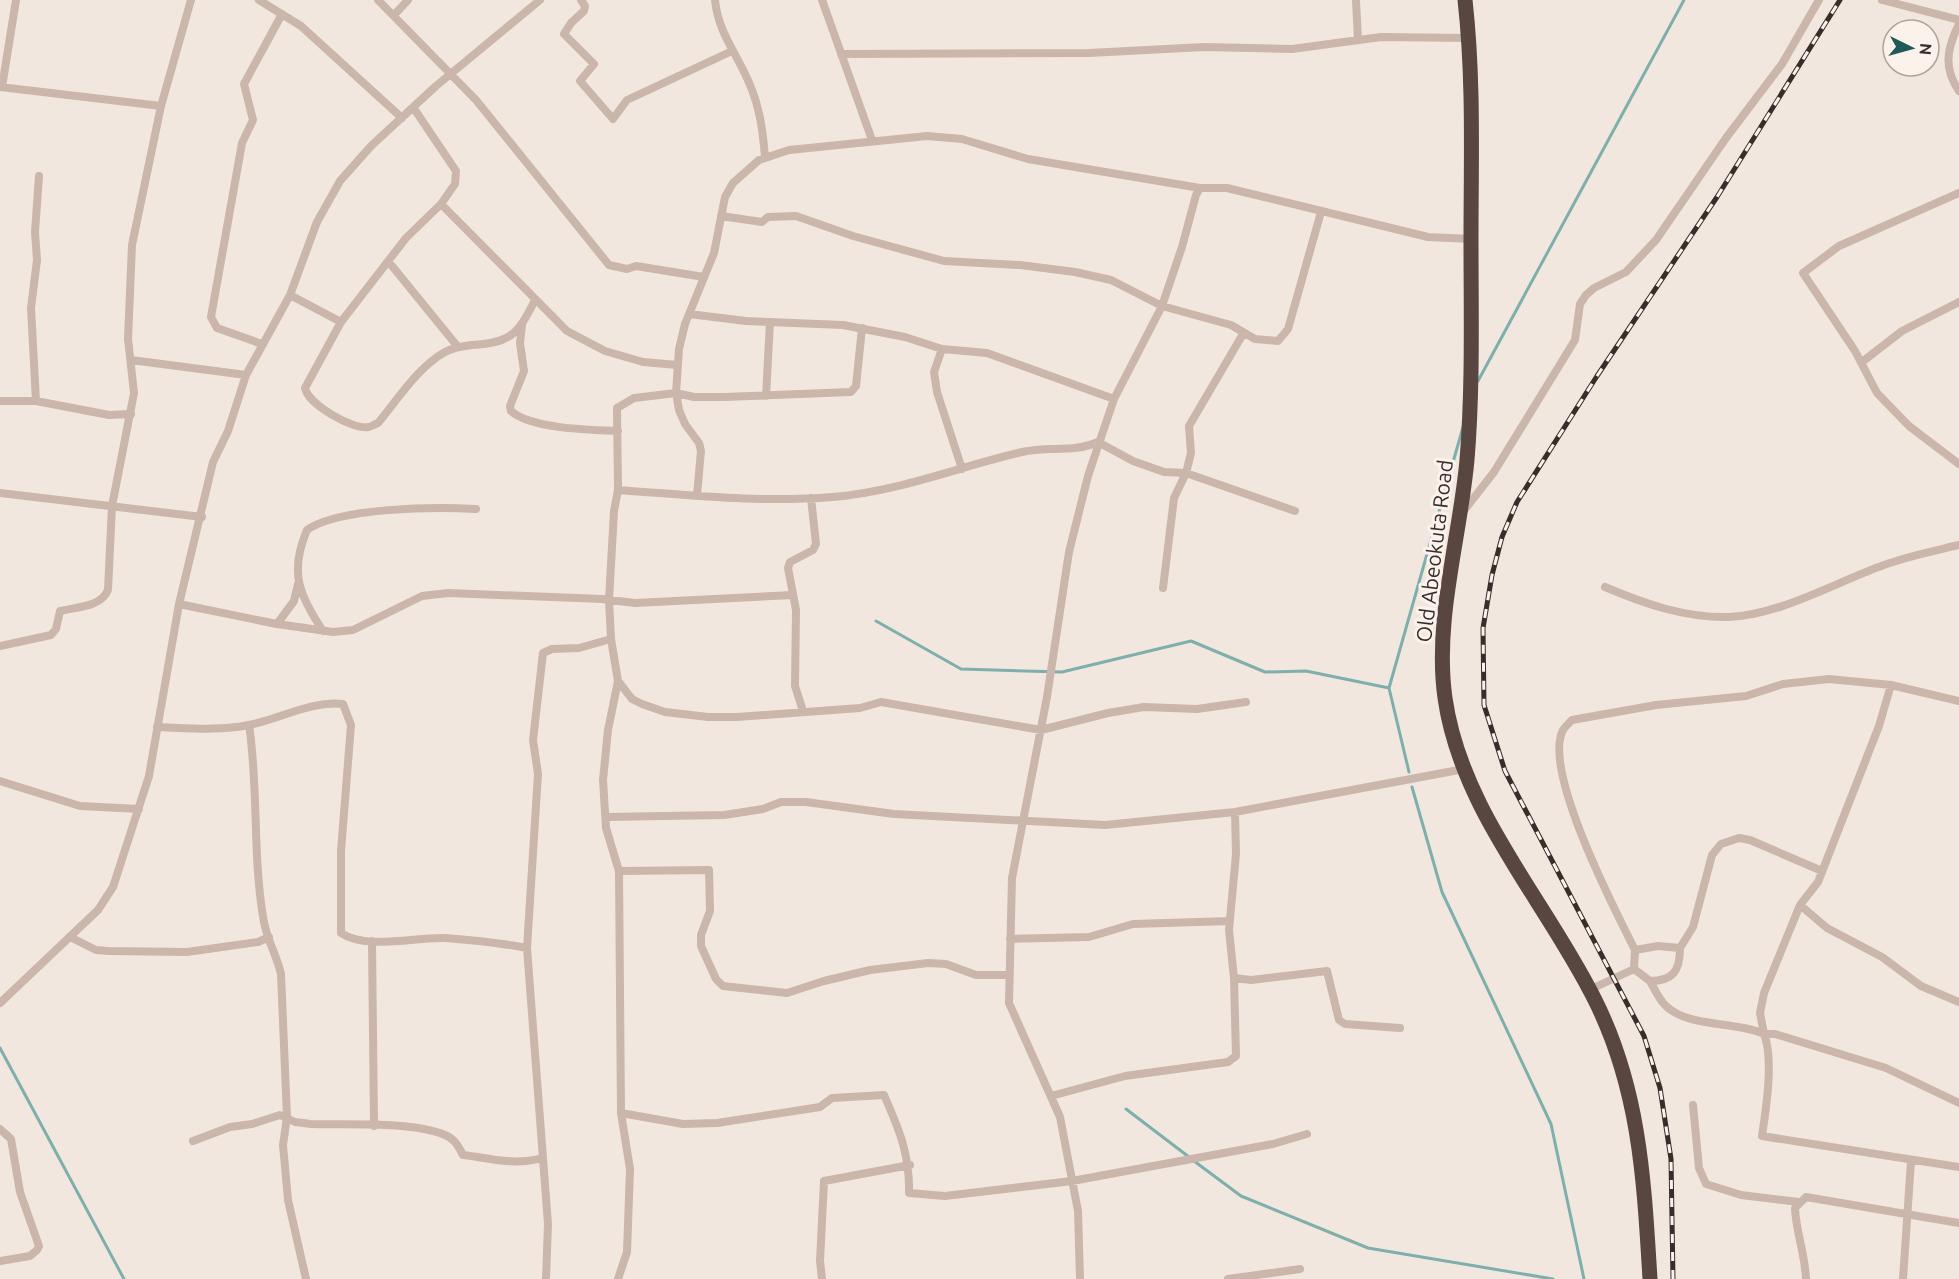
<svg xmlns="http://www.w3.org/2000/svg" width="1959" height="1279" viewBox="0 0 1959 1279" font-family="Ubuntu,sans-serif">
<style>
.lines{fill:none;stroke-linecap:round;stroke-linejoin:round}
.stream{stroke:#7eafac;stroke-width:3}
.street{stroke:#cab6ab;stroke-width:8}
.highway{stroke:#594641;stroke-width:15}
.rail-casing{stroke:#382d2a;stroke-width:5}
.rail{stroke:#faf2eb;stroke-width:3;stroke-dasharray:9;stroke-linecap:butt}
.labels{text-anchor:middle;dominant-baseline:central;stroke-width:6;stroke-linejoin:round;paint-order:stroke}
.street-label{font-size:21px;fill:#382d2a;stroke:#faf2eb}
</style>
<rect width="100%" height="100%" fill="#f2e7df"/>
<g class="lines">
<!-- stream -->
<path class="stream" d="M1478 381 1684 0
M876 621 961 669 1062 672 1191 641 1265 672 1306 671 1389 688
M1409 772 1389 688 1463 427
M1412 787 1442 892 1551 1124 1584 1279
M0 1048 124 1279
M1126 1109 1189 1157
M1194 1161 1241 1196 1368 1248 1553 1279"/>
<!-- street -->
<path class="street" d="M259 0 301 26 402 118
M378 0 476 100 609 265 627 269 636 266 704 277
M581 0 585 6 584 11 571 23 564 34 594 64 580 81 613 119 627 100 732 51
M715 0C718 33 738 55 750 85 760 108 763 133 765 157
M822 0 872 140
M1356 0 1358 40
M1882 0 1959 20
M395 14 408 0
M1959 24C1947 48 1943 68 1959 91
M841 54 1089 53 1204 47 1292 49 1381 37 1469 38
M0 87 161 106
M2 87 16 0
M413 107 456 171 455 184 441 204 406 238 341 322 305 388C308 404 352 430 369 427 372 426 375 424 378 423 398 399 418 367 445 352 454 347 463 346 472 345 511 343 518 334 535 300
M1959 193 1839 246 1803 273 1855 351 1877 393 1909 426 1959 464
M441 204 567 331 605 351 643 362 677 365
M721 216 762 222 768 217 796 216 853 236 944 261 1020 265 1075 272 1111 280 1162 306 1231 325 1255 339 1278 341 1288 329 1321 212
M388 261 458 347
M290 295 341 322
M689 314 746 321 843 325 905 337 942 349 987 353 1114 399
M522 325 520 343 524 371 510 406 511 411C531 429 592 430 618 431
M262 344 217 328 211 317 242 143 253 120 244 84 282 14
M942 349 934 372 937 392 962 469
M131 360 246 375
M1862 362 1902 331 1959 302
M766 396 770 322
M0 401H36L109 415 131 414
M36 401 31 308 37 260 35 232 39 176
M618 490C689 495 761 503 832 497 897 492 958 467 1022 452 1047 446 1074 453 1098 442L1133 461 1164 472 1186 473 1295 511
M0 493 202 517
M697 495 701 451 699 443 685 424 679 410 676 393 679 349 685 324 714 253 725 197 733 183 759 160 789 150 927 136 962 139 1028 159 1200 188
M1462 513 1494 472 1575 340 1580 304 1586 295 1594 288 1626 272 1656 240 1726 138 1782 64 1819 0
M1605 587C1645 604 1685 618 1729 617 1780 615 1836 582 1884 565 1908 556 1934 551 1959 545
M1163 588 1174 498 1186 473 1191 453 1189 426 1243 334
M179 604 277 624 333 632 353 630 422 596 448 593 602 599 635 603 793 595
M277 624 294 601 298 584
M323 631C299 595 289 572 307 530 340 507 435 507 476 509
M0 646 51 635 56 629 60 611C77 607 101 607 108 590L112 506 134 393 128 339 132 245 161 106 191 0
M618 681 632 699 642 704 665 712 708 717H737L860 708 881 702 1041 730 1108 713 1144 707 1197 709 1246 702
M803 711 795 686 796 610 788 568 790 562 813 550 816 544 811 498
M249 725C259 790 252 857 264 922 267 940 277 956 281 974L287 1117 283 1145 288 1200 306 1279
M157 727C187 728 220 731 249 725 280 719 312 700 343 704L351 725 341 851V933C366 950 415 937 445 938 473 940 500 943 527 948
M0 781 80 806 139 809
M606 817 724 815 763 809 781 802H806L894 814 1105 825 1235 812 1464 769
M619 871 709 870 710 911 701 935V946L716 979 723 986 787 993 824 981 870 970 928 963 946 964 976 975H1009
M1800 905 1827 928 1882 957 1921 986 1959 1002
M70 937 96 950 108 951 187 952 258 942 269 937
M1010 939 1089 937 1133 924 1230 921
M372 941 374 1126
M1635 950 1658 946 1680 948 1693 927 1712 855 1721 844 1739 838 1750 840 1822 871
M1634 969 1650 981C1673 981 1680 971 1680 948
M1234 978 1251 980 1327 971 1339 1020 1345 1024 1400 1028
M1650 981C1655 990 1659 999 1665 1005 1687 1028 1737 1021 1764 1034
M1589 990 1634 969 1635 950C1615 910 1542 770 1563 730 1565 727 1569 723 1572 720L1656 705 1746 696 1783 684 1829 679 1891 685 1959 701
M0 1003 98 910 113 887 149 776 179 604 213 462 228 431 246 375 290 295 317 222 340 181 371 146 436 86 540 0
M1764 1034 1760 1013 1764 993 1800 905 1818 882 1879 726 1891 685
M1051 1096 1125 1076 1228 1062 1236 1056 1234 978 1229 930 1236 854 1235 812
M1959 1103 1886 1068 1775 1034H1764C1774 1059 1766 1109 1762 1136L1959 1167
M1693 1105 1699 1168 1706 1184 1741 1195 1799 1202
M621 1113 683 1124 717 1123 820 1107 832 1098 884 1095C899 1129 910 1155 909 1193L945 1196 1072 1181 1273 1144 1307 1134
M0 1129 11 1139 20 1192 39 1246 37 1250 30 1256 0 1261
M193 1141 230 1127 252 1124 280 1115 295 1122 311 1124C347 1125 413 1121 445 1135 455 1139 458 1146 463 1155 491 1158 514 1166 542 1158
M546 1279 548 1224 527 948 538 774 533 740 543 653 552 649 579 648 611 639
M618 1279 627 1252 630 1169 621 1113 619 871 606 828 603 780 608 730 618 681 611 639 609 600 614 511 618 490 617 408 634 398 676 393 694 397H724L851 392 856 386 862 328
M822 1279 820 1261 824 1181 910 1165
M1080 1279 1078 1211 1060 1117 1009 1003 1012 878 1047 697 1069 552 1088 476 1114 399 1162 306 1182 247 1196 195 1200 188H1227L1428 237 1471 239
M1228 1279 1300 1269
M1806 1279C1805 1254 1796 1232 1795 1208L1806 1197 1959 1223
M1903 1279 1911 1161"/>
<!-- highway -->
<path class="highway" d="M1465 0C1474 80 1471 160 1471 240 1471 313 1473 387 1467 460 1460 538 1434 620 1445 698 1461 811 1546 901 1595 1000 1640 1090 1644 1181 1650 1279"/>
<defs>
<path id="rail" d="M1673 1279 1671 1159 1660 1088 1644 1036 1505 771 1484 705 1483 628 1492 575 1502 537 1517 502 1597 376 1717 197 1840 0"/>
</defs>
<!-- rail casing -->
<use href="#rail" class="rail-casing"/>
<!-- rail -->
<use href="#rail" class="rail"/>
</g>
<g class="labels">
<!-- street labels -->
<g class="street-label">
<text transform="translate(1434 551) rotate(-83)">Old Abeokuta Road</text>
</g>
</g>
<!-- north arrow -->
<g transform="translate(1911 48) rotate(95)"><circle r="28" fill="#faf2eb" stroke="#aca39e" stroke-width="1.5"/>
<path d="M0-4.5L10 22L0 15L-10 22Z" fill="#205957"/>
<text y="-9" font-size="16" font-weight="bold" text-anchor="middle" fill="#382d2a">N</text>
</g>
</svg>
